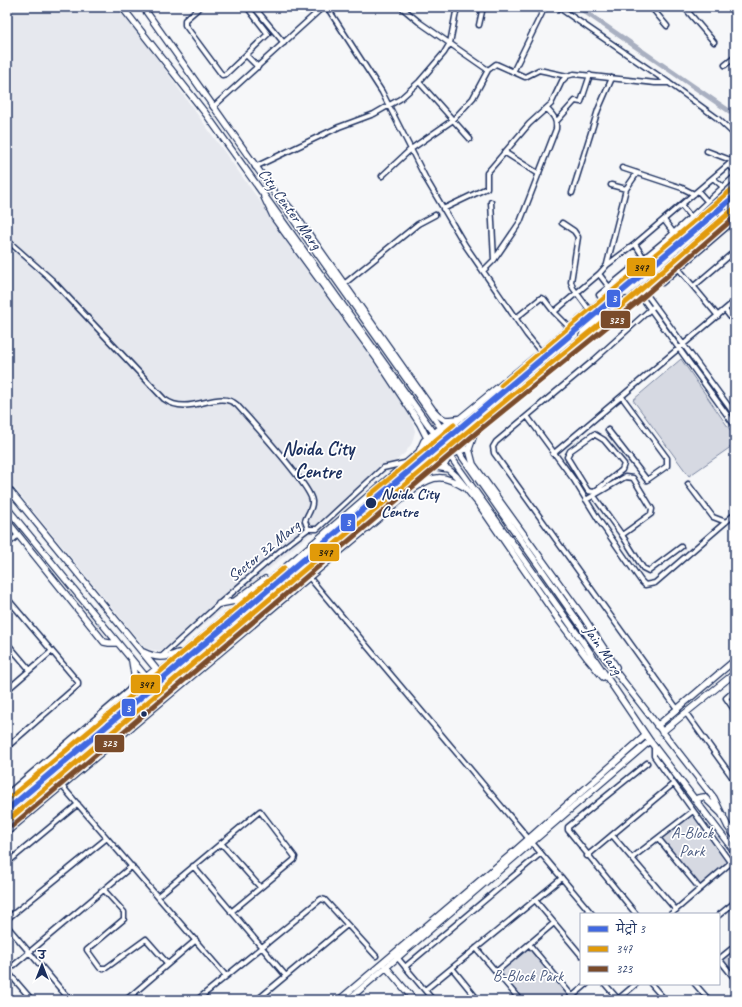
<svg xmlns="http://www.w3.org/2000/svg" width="742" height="1007" viewBox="0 0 742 1007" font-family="Caveat,'Playpen Sans Deva',sans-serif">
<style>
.built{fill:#e6e8ee}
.green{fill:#d6d9e2;stroke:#7884a0}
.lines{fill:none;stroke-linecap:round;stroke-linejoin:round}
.canal{stroke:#a9b0c1;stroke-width:5}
.secondary-tunnel{stroke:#cacfda;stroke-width:5.5;stroke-dasharray:5.5 3;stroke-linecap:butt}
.street-casing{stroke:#1b2f5e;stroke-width:7}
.secondary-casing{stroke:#1b2f5e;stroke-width:8}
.street{stroke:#fff;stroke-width:4}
.secondary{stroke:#fff;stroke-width:5.5}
.bus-1-casing{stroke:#fff;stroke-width:8}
.bus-2-casing{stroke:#fff;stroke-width:8}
.bus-1{stroke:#e19a09;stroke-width:5}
.bus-2{stroke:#7a4b2a;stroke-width:5}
.metro-1-casing{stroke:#fff;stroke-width:9}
.metro-1{stroke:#4169e1;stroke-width:6}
.stop-dot{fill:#1b2f5e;stroke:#fff;stroke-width:1.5}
.labels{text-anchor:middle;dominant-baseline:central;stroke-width:3.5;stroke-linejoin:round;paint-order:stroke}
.street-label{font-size:16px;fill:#1b2f5e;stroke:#fff}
.stop-label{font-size:16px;font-weight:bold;fill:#1b2f5e;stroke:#fff;text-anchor:start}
.park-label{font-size:16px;fill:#4a5a7f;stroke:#fff}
.district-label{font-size:20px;font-weight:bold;fill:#1b2f5e;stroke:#fff}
.line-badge{stroke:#fff;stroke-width:1.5}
.badge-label{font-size:11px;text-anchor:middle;font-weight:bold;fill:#fff}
.pale-badge-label{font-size:11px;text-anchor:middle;font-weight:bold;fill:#111}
</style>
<rect width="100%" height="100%" fill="#f6f7f9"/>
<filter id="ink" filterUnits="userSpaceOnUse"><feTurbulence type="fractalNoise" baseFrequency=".025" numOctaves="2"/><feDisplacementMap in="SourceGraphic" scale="8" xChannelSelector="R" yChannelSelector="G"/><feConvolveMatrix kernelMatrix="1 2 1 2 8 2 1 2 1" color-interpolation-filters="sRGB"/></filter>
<g filter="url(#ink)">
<!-- built -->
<path class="built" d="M7 7H120L290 243 410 413 415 431 412 443 405 453 178 647 162 651 146 649 7 479Z"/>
<!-- green -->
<path class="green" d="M681 359 735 437V444L689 476 633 400Z
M695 811 731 860 700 888 660 839Z
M529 947 569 996 564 1000H523L499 972Z
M735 949V976L722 960Z"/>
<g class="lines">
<!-- canal -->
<path class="canal" d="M578 7 735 115"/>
<!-- secondary-tunnel -->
<path class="secondary-tunnel" d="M441 428 461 455
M435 434 453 460"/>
<defs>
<path id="street" d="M200 7 185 20V25L222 75 226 74 268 34 247 7
M254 7 284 43
M327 7 382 92 426 179 465 245 527 335 541 352
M401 7 419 22 488 70
M558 7 669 83
M651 7 667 26
M684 7 714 42
M479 25 483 7
M246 55 258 67
M725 65 735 57
M513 72 545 7
M419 82 470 139
M213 107 323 7
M556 122 575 101 581 102 590 75
M707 151 733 161
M504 152 539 174
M729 165 735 171
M255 167 339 127 374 114 400 99 419 82 444 53 450 43 457 7
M622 168 682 188 694 194
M382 176 411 149 453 120 473 98 488 70 496 64 525 77 539 70 567 76
M713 178 723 187
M611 185 626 189
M698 191 707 201
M572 193 598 110 612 78
M681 205 690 216
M443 209 487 188V173L529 124 551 104 562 81 567 76 574 74 655 83H669L717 118 735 135
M664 220 673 232
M562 223 574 231 578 237 571 282 573 288 590 311
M7 240 52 280 164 399C190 418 217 388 237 405 250 420 311 486 312 501 313 508 307 515 305 521L308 529
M635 244 644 258
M494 260 520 222 556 129C557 120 554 116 547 109
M673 262 718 316
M607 264 626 189 637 173
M483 271 494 260 491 202
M599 274 609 287
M649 282 662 283 735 220
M344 284 418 224 435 215
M694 286 735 251
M642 288 735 415
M638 292 735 426
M602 300 599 295 667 239 735 176
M654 306 594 360 496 442 493 447 494 453 678 710
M725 310 735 323
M516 318 541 298 544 299 554 312
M570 328 554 312 599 274 607 265 635 244 735 159
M527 416 574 480 598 519 641 581 645 585 655 583 735 514
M608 430 647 480 667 466V458L622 397
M594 434 604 440 624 464 622 470 594 492 588 491 567 457 570 451Z
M553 454 735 301
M688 484 713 517 726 522
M586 500 625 477 633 478 652 509 651 514 622 535 594 496
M622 535 643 568 649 571 681 547
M7 545 18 535
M303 570 592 914
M7 598 78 682V685L7 747
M7 643 30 670
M161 657 219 604 287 545 308 529H317L383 468 405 463
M7 690 52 651
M735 690 726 698 735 711
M686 713 735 781
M654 746V756L735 869
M56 779 226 976
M7 794 129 690
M728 827 735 828
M612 835 676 910
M658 838 700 889
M221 843 260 887
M587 856 673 784
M632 858 693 811
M7 863 78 804
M193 866 286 976
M104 890 124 912V919L87 950 100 968H106L146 939 168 964
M158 896 260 811 295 857 294 860 231 912
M535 900 581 955
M636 914 568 830V827L647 763
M671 914 735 859
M719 915 735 902
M7 919 107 838
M7 926 70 1000
M529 944 572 996
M476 948 520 1000
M396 956 433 1000
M719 959 735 979
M719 959 735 946
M405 967 541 853
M452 968 478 1000
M7 971 132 866
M7 971 32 1000
M496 972 554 923
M605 984 618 999
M651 984 665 1000
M695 984 709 1000
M425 990 562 878
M126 1000 196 940
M197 1000 321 899 325 900 376 956
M257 1000 347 925
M568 1000 587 984
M617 1000 636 984"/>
<path id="secondary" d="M122 7 206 114 432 430
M143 7 439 425
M280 196 294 213 433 410C444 422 446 421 461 418
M264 197 274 218 377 359 420 424 427 438
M711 208 720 207 723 209 722 219
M611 297 607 301 611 306 626 300
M582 336 584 331 603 313 600 309 592 312
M478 423 469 449 473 464 584 618 616 667
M419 452 424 441 450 421
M461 455 591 640 714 798 728 827 735 836
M453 460 585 645 650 741 735 852
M444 467C446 457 459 449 469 449
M421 471 437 467 448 469 456 476 478 503 558 619 588 659 603 677
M7 487 156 669 146 677 7 508
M7 521 104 642 109 643H118
M219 604 235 601 265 579
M143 652C156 658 164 659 178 653
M126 697 135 680 132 661
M657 726 735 660
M662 732 735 673
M7 800 295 559 419 452 541 352 735 187
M698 804V798L704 797 723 815
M7 821 478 423 630 299 735 208
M7 832 415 488C435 474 444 475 464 487
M386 967 414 1000
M339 1000 509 856 646 735
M348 1000 650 741"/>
</defs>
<!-- street casing -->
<use href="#street" class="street-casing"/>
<!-- secondary casing -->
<use href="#secondary" class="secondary-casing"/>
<!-- street -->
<use href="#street" class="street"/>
<!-- secondary -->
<use href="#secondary" class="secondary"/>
<defs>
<path id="bus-1" d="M501 386 735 187
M369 496 454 425
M7 800 284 568
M7 821 478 423 630 299 735 208"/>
<path id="bus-2" d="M12 826 482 428 635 304 735 217"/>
</defs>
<!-- bus-1 casing -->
<use href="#bus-1" class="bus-1-casing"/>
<!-- bus-2 casing -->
<use href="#bus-2" class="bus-2-casing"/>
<!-- bus-1 -->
<use href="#bus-1" class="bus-1"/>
<!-- bus-2 -->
<use href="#bus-2" class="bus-2"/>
<defs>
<path id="metro-1" d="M7 810 735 196"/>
</defs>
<!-- metro-1 casing -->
<use href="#metro-1" class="metro-1-casing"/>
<!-- metro-1 -->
<use href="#metro-1" class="metro-1"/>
</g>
</g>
<!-- markers -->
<g class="stop-dot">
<circle cx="371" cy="503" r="6"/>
<circle cx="144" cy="714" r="3.5"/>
</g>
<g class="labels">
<!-- street labels -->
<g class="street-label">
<text transform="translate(290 209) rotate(54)">City Center Marg</text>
<text transform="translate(264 551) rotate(-39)">Sector 32 Marg</text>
<text transform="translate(603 650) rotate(56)">Jain Marg</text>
</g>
<!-- stop labels -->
<g class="stop-label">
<text x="381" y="494">Noida City<tspan x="381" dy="18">Centre</tspan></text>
</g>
<!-- park labels -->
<g class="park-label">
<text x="692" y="833">A-Block<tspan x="692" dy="18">Park</tspan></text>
<text x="528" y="976">B-Block Park</text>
</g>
<!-- district labels -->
<g class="district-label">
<text x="318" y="448">Noida City<tspan x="318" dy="23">Centre</tspan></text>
</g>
</g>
<g class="line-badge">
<rect x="626" y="257" width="30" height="20" rx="4" fill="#e19a09"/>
<rect x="606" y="289" width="15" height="19" rx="4" fill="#4169e1"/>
<rect x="600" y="310" width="31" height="19" rx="4" fill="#7a4b2a"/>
<rect x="340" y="513" width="16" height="19" rx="4" fill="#4169e1"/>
<rect x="309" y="543" width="31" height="19" rx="4" fill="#e19a09"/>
<rect x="130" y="674" width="31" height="20" rx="4" fill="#e19a09"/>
<rect x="121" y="698" width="15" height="19" rx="4" fill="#4169e1"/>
<rect x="94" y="734" width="31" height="19" rx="4" fill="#7a4b2a"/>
</g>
<g class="badge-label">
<text x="614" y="302">3</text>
<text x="616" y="324">323</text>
<text x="348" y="526">3</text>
<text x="128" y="712">3</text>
<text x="109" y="747">323</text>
</g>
<g class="pale-badge-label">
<text x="641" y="271">347</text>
<text x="325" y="556">347</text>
<text x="146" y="688">347</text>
</g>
<!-- margin -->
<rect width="742" height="1007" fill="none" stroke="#fff" stroke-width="24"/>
<rect x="12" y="12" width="718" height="983" fill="none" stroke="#1b2f5e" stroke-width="1.5" filter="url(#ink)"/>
<!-- legend -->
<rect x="580" y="913" width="140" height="72" fill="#ffffff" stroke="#a4acbf"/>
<rect x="588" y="926" width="20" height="6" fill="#4169e1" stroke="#a4acbf"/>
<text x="616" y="933" font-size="12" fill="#1b2f5e">मेट्रो 3</text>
<rect x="588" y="946" width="20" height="6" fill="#e19a09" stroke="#a4acbf"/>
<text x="616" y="953" font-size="12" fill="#1b2f5e">347</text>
<rect x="588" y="966" width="20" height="6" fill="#7a4b2a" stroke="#a4acbf"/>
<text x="616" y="973" font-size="12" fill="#1b2f5e">323</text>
<!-- north arrow -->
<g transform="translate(42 965)" stroke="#ffffff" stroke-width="3" paint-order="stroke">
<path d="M0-3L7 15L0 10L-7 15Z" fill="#1b2f5e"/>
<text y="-6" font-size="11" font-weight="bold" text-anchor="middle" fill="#1b2f5e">उ</text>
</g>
</svg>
